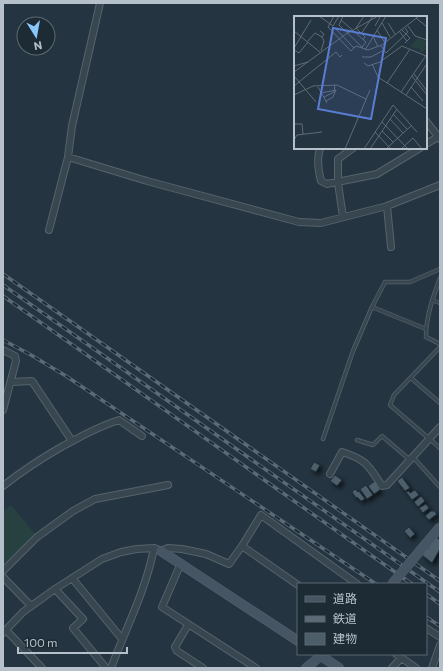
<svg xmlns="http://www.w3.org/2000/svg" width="443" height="671" viewBox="0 0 443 671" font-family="Commissioner,'Noto Sans JP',sans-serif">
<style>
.green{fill:#264140}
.building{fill:#4d5e6b;stroke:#1f2d37;filter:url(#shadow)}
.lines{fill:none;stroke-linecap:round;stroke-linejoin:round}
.lane-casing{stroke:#56636d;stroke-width:4.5}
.street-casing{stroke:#56636d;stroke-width:8}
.secondary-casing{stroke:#56636d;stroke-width:10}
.lane{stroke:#384650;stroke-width:3}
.street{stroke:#384650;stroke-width:6}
.secondary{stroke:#465563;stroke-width:9}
.rail-casing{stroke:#5a6a77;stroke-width:3.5}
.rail{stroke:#1d2b35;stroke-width:2;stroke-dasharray:6;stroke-linecap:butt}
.secondary-bridge-casing{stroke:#56636d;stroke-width:10;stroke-linecap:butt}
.secondary-bridge{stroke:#465563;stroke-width:9}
.inset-road{fill:none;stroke:#5e6c77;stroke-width:1}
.view{fill:#5a7cd2;fill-opacity:0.15;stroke:#5a7cd2;stroke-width:2}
.inset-edge{fill:none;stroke:#b5c0ca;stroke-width:2}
</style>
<defs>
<filter id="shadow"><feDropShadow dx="3" dy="3" stdDeviation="2" flood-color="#0009"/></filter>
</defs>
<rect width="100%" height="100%" fill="#243440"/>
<!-- green -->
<path class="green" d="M11 505 36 535 3 565V511Z"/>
<!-- building -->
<path class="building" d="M314 462 320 465 316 472 310 469Z
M335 475 342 480 337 486 330 481Z
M402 477 410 488 405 491 397 481Z
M375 481 380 490 374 494 368 486Z
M366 485 373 495 367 499 360 489Z
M355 489 358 492 359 491 365 499 361 501 357 497 356 498 352 492Z
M415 490 419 495 412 500 406 492 409 491 410 493Z
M421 496 425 501 418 507 414 502Z
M426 504 429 508 423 513 419 508Z
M431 511H434L437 514 429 520 425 516Z
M409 527 415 534 410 538 404 531Z
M436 537 440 540V549L432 563 422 555 426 549 427 550Z"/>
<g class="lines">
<defs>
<path id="lane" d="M440 278C433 297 426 316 426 337L440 344
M432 300 440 303
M372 307 426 329
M440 347 394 395 390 405 440 448
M411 378 440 403
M323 439 353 351 372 307 385 282H410L440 269
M357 440 373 445 382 436 410 460
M412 456 440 487"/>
<path id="street" d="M426 121 440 139
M426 144 438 137
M320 148C317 158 318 170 321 181L327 184 377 174 420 148
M68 157 147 181 299 222 321 223 387 206 440 185
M387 206 391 247
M343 217 338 183V159L353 148
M49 230 68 157 72 126 100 3
M3 350 15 356 16 361 3 410
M11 382 32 381 72 441
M330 474 342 452C367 460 368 465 382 486L387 485 440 427
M3 486C22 471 42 458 63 446 82 436 99 426 119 420L142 436
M242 546 298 585
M181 563 162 607 256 668
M3 571 37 537 73 511 95 499 168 485
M3 577 31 606
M72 578 122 639
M55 589 83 619 73 628 106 668
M188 625 175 647 177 651 203 668
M426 628 440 637
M6 630 42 668
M3 633 23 612 55 589 102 559 121 552 137 549 154 548 161 551 168 548 182 549 206 554 229 564 242 546 261 515 357 584
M396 654 416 668
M111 668C126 628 146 590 154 548
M392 668 401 658
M432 668 440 645"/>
<path id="secondary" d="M161 551 298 641
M318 654 339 668
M306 668 323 654"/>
</defs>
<!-- lane casing -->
<use href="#lane" class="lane-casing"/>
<!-- street casing -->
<use href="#street" class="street-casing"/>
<!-- secondary casing -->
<use href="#secondary" class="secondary-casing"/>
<!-- lane -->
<use href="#lane" class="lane"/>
<!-- street -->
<use href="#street" class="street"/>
<!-- secondary -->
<use href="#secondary" class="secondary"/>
<defs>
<path id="rail" d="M3 274 440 581
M3 285 440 592
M3 296 412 584
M3 340 31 355 66 376 376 584
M426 594 440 604
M426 617 440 626"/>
</defs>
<!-- rail casing -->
<use href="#rail" class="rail-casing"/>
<!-- rail -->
<use href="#rail" class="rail"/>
<defs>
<path id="secondary-bridge" d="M392 584 440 527"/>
</defs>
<!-- secondary-bridge casing -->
<use href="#secondary-bridge" class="secondary-bridge-casing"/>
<!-- secondary-bridge -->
<use href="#secondary-bridge" class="secondary-bridge"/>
</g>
<!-- overview -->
<g transform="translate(294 16)">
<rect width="133" height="133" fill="#243440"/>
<path d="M124 22 133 26 131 31 133 32 127 37 126 33 116 31Z" fill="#264140"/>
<path class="inset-road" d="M25 0 39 10 45 0M40 0 34 11 57 35 62 30 74 34 88 29 125 0M49 0 45 9 69 32M122 2 133 11M47 4 72 26 68 31M88 7 96 21M94 7 101 18M81 10 86 1 84 0M114 10 121 20 133 24M41 12 60 32M83 14 91 27M108 14 116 22 111 27M0 15 27 37M105 15 113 25M67 18 79 0M79 20 84 31M69 24 71 21 62 12 70 0M14 25 21 17 28 21 30 18 26 15M87 30 92 37 114 16 111 12M0 32 17 4M0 34 5 37 14 26M71 34 92 0M27 35 30 25 28 21M68 41H77L90 34M70 47 74 50 86 46 108 30 132 40M78 48 84 61 133 93M0 50 14 46M0 56 52 18 84 0M120 58 133 75M0 60 22 86M118 60 133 79M93 67 116 33M0 70 42 36 46 41 48 39M24 71 33 87M117 71 129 85M107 76 133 38M27 77 42 74 39 81 32 85M0 79 19 70 43 69 72 83M112 79 132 49M30 81 40 76 41 69M99 98 113 113M96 103 109 117M88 106 114 133M0 108H8L9 118M88 115 99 126M81 116 97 133M0 124 3 119 28 116M51 133 76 74M70 133 99 89 123 116M76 133 103 93M92 133 118 109M107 133 119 122 128 133"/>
<path class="view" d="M39 12 92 22 77 103 24 93Z"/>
<rect width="133" height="133" class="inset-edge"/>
</g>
<!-- border -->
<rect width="443" height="671" fill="none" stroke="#b5c0ca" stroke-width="8"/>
<!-- legend -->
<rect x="297" y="583" width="130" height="72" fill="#1d2b35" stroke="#5a6771"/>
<rect x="305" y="596" width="20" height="6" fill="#465563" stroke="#5a6771"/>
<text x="333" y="603" font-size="12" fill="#b5c0ca">道路</text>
<rect x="305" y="616" width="20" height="6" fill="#5a6a77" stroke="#5a6771"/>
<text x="333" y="623" font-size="12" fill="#b5c0ca">鉄道</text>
<rect x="305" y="633" width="20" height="12" fill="#4d5e6b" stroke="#5a6771"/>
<text x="333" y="643" font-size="12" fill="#b5c0ca">建物</text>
<!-- north arrow -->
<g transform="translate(36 36) rotate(169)"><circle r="19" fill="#1d2b35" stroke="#5a6771"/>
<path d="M0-3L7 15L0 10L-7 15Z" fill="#8ac7fa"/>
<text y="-6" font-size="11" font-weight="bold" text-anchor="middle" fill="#b5c0ca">N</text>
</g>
<!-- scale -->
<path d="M18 647v6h109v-6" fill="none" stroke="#b5c0ca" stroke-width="2"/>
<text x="24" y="647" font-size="12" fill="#b5c0ca" stroke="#1d2b35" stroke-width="3" paint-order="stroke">100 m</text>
</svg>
